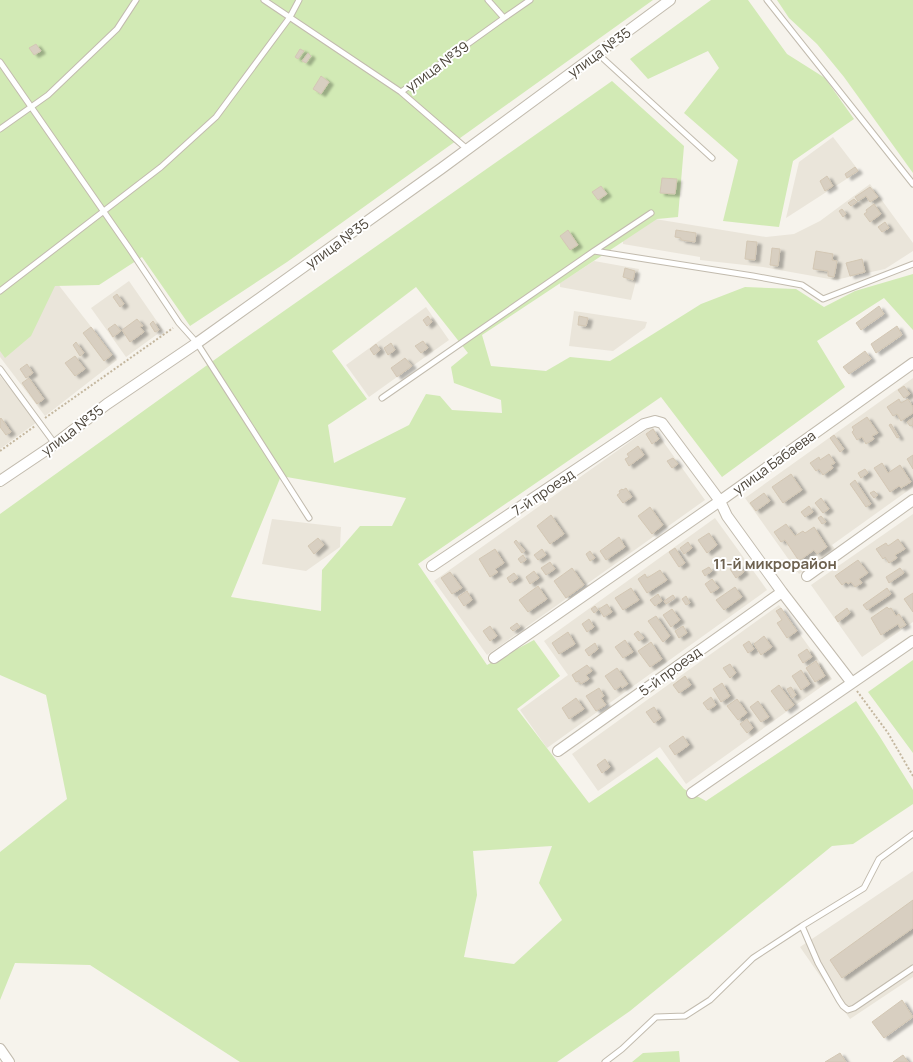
<svg xmlns="http://www.w3.org/2000/svg" width="913" height="1062" viewBox="0 0 913 1062" font-family="Manrope,sans-serif">
<style>
.residential{fill:#eae5da}
.green{fill:#d2eab5;fill-rule:evenodd}
.building{fill:#d8cfc1;stroke:#d3c7b4;filter:url(#shadow)}
.lines{fill:none;stroke-linecap:round;stroke-linejoin:round}
.lane-casing{stroke:#c2bbae;stroke-width:7}
.street-casing{stroke:#c2bbae;stroke-width:12}
.path{stroke:#c4b79f;stroke-width:2;stroke-dasharray:2 2;stroke-linecap:butt}
.lane{stroke:#fff;stroke-width:5}
.street{stroke:#fff;stroke-width:10}
.labels{text-anchor:middle;dominant-baseline:central;stroke-width:4;stroke-linejoin:round;paint-order:stroke}
.street-label{font-size:14px;fill:#4b4439;stroke:#fff}
.neighbourhood-label{font-size:15px;font-weight:bold;fill:#6e6250;stroke:#fff}
</style>
<defs>
<filter id="shadow"><feDropShadow dx="4.5" dy="2.5" stdDeviation="1" flood-color="#0004"/></filter>
</defs>
<rect width="100%" height="100%" fill="#f6f3ec"/>
<!-- residential -->
<path class="residential" d="M833 137 859 171 786 218 799 162Z
M870 184 913 243V251L885 269 835 280 763 267 700 260V257L623 244V241L655 219 766 237 794 234 820 221Z
M594 261 639 269 631 300 560 287V283Z
M43 265 117 360 45 416 0 357V298Z
M129 281 163 330 126 357 91 308Z
M426 307 449 340 369 397 346 365Z
M574 311 647 322 645 328 613 351 569 346Z
M0 376 37 422 0 449Z
M913 378V487L832 545 835 549 799 574 745 498Z
M652 426 705 500 487 655 434 581Z
M913 514V622L862 657 811 585Z
M715 518 767 590 547 748 520 710 568 675 544 641Z
M272 519 341 527 340 547 306 571 262 564Z
M779 605 832 679 686 784 660 747 598 791 572 754Z
M913 871V977L850 1019 800 947Z"/>
<!-- green -->
<path class="green" d="M0 0H653L287 262 190 326 142 257 99 285 55 286 31 336 5 358 0 351Z
M711 0H748L787 54 825 78 854 119 793 161 779 227 723 221 738 160 684 113 719 68 708 51 648 79 630 59Z
M777 0H913V173L844 77 817 44 789 18Z
M612 81 684 146 678 217 657 219 482 335 491 366 546 371 570 357 610 361 701 304 745 287 796 289 824 307 855 291 913 274V330L884 298 817 341 845 387 722 477 661 397 418 564 487 665 534 640 560 676 517 709 589 803 657 757 684 789 706 801 856 701 880 737 913 790V804L853 844 832 846 630 1011 557 1062H240L90 965 15 963 0 1000V852L67 799 46 695 0 675V514L224 353ZM416 287 468 353 451 367 454 383 501 400 502 413 452 410 440 396 426 394 409 425 334 463 328 425 367 399 332 351ZM281 476 406 498 392 526H360L322 570 321 611 231 597ZM552 846 539 883 562 920 514 964 464 957 477 895 473 851Z
M913 660V753L868 692Z
M679 1051 680 1062H632L643 1053Z"/>
<!-- building -->
<path class="building" d="M36 44 41 51 34 55 29 48Z
M300 49 304 51 298 59 295 57Z
M308 53 311 56 306 63 302 61Z
M321 76 329 82 321 94 313 89Z
M855 167 858 171 847 178 845 174Z
M827 176 833 186 825 191 820 181Z
M662 178 677 179 675 194 660 193Z
M601 186 607 194 598 200 592 192Z
M870 187 878 197 870 202 866 196 858 201 855 197Z
M854 199 857 202 851 206 848 203Z
M874 204 881 214 870 222 864 214 867 212 866 210Z
M842 209 846 214 843 217 839 211Z
M885 222 889 228 882 232 878 227Z
M568 230 578 245 570 250 560 236Z
M676 230 696 233 695 242 681 240V238L675 237Z
M747 241 757 242 755 260 745 259Z
M772 248 780 249 778 266 770 265Z
M816 251 833 254 832 260 837 261 834 277 828 276V271L813 269Z
M862 259 865 272 850 276 846 263Z
M625 268 635 271 633 280 623 277Z
M117 294 124 304 120 307 113 297Z
M879 306 884 314 861 330 856 323Z
M428 316 432 322 427 326 423 320Z
M579 316 588 318 586 326 578 325Z
M137 319 143 326 140 327 144 332 130 342 122 330Z
M153 321 159 330 155 332 150 324Z
M115 324 121 331 113 337 108 329Z
M897 326 902 335 876 353 871 344Z
M91 327 112 355 104 361 83 333Z
M423 341 428 348 421 353 415 346Z
M76 342 84 353 80 356 73 345Z
M391 343 395 350 388 355 384 348Z
M376 344 380 350 374 355 370 349Z
M865 351 871 359 849 374 843 367Z
M75 356 85 369 75 376 65 363Z
M405 358 412 366 397 377 391 368Z
M27 364 33 373 26 378 20 369Z
M29 378 44 399 37 404 22 383Z
M904 386 910 394 904 398 898 390Z
M899 399 901 403 908 399 913 407V413L901 421 897 414 893 416 887 407Z
M867 417 878 433 872 436 874 439 866 444 862 437 857 440 852 432 854 430 852 427Z
M1 418 11 432 6 435 0 427V419Z
M913 418V425L910 426 907 422Z
M891 424 899 437 897 438 889 425Z
M653 429 659 439 652 444 646 434Z
M834 435 844 449 840 452 830 438Z
M638 446 644 455 629 466 625 459 629 457 627 454Z
M829 454 835 463 831 465 833 468 823 475 819 469 816 471 810 463 819 457 820 460Z
M913 455V469L907 459Z
M673 458 678 464 672 468 667 461Z
M882 463 888 473 900 465 911 482 901 488 899 486 890 492 874 468Z
M865 469 868 473 861 478 858 473Z
M791 474 802 490 783 503 772 487Z
M855 480 871 504 866 507 850 484Z
M626 488 632 497 623 503 617 495 620 493 619 491 622 489 623 490Z
M874 491 878 495 874 498 870 493Z
M764 493 770 501 756 511 750 503Z
M821 498 829 509 823 513 815 503Z
M809 506 813 512 805 517 801 512Z
M650 507 663 525 652 534 638 516Z
M551 515 564 534 550 544 537 526Z
M821 516 826 522 822 524 818 518Z
M786 524 795 536 803 531 805 533 814 527 827 547 817 554 814 550 799 561 785 540 781 542 774 532Z
M709 533 717 545 707 553 698 540Z
M619 537 625 547 606 560 600 551Z
M318 538 324 545 314 554 308 546Z
M898 539 905 549 895 555 897 558 889 563 885 557 883 559 876 549 886 543 888 546Z
M516 540 525 551 522 553 514 542Z
M688 542 692 548 684 554 680 548Z
M675 548 685 563 679 567 669 552Z
M495 549 504 563 495 569 498 572 490 577 479 559Z
M542 549 546 555 538 560 534 555Z
M590 551 595 558 590 561 586 554Z
M523 555 526 560 521 563 518 559Z
M858 560 868 573 859 579 862 583 855 587 851 582 848 584 846 582 842 585 835 576Z
M550 562 555 569 546 575 541 568Z
M738 564 744 572 736 578 730 569Z
M709 567 712 571 705 576 702 571Z
M572 568 584 585 566 598 554 581Z
M900 568 904 573 889 583 886 577Z
M660 570 667 580 647 593 638 579 645 574 647 578Z
M534 571 539 578 530 584 526 577Z
M450 572 462 588 452 594 441 578Z
M514 573 518 578 510 583 507 578Z
M712 579 719 588 711 593 705 584Z
M538 586 547 599 528 612 519 600Z
M735 587 742 597 724 610 716 600Z
M631 588 639 600 623 610 615 598Z
M887 588 891 594 867 610 863 605Z
M467 591 472 600 464 606 458 597Z
M913 593V612L904 599Z
M658 594 662 601 655 606 650 600Z
M673 595 675 598 666 604 664 601Z
M686 596 690 603 686 605 682 599Z
M607 604 612 612 604 617 599 609Z
M595 606 598 610 594 613 591 609Z
M887 607 889 609 891 608 896 616 899 614 906 625 900 628 898 624 881 635 871 618Z
M781 608 797 631 787 638 777 623 782 620 776 611Z
M847 608 850 613 838 622 835 617Z
M672 609 680 620 671 627 663 615Z
M656 616 670 636 663 642 648 621Z
M589 619 594 627 587 632 582 624Z
M517 623 520 627 513 631 510 628Z
M490 626 497 636 490 641 483 631Z
M683 626 687 633 679 638 675 631Z
M638 631 644 638 639 641 634 634Z
M568 632 575 644 559 654 552 643Z
M764 636 772 647 761 655 754 644Z
M625 640 633 652 623 658 615 647Z
M749 641 754 649 748 653 743 645Z
M651 642 662 659 650 667 638 651Z
M595 643 598 649 589 656 585 650Z
M807 649 812 657 803 663 798 655Z
M816 661 825 676 815 682 806 668Z
M730 664 736 673 730 678 723 668Z
M587 665 592 671 586 675 589 679 581 684 579 681 576 682 572 675Z
M617 668 628 684 622 688 621 686 615 690 605 676Z
M801 670 810 684 801 690 792 676Z
M685 676 691 685 679 693 673 685Z
M722 683 730 696 721 702 713 689Z
M779 685 794 705 786 711 771 691Z
M791 687 796 695 792 698 787 689Z
M599 688 604 696 601 698 606 705 596 711 586 696Z
M711 697 716 705 708 710 703 703Z
M576 698 584 709 569 719 562 708Z
M737 699 747 713 738 720 727 706Z
M758 701 769 717 761 722 750 707Z
M654 707 661 718 654 723 646 712Z
M747 719 753 728 747 733 740 724Z
M683 736 689 745 675 755 669 746Z
M605 759 610 767 602 773 597 765Z
M913 900V928L842 978 830 960Z
M902 1000 913 1017 884 1038 872 1022Z
M840 1053 846 1062H825Z
M903 1055 908 1062H893Z"/>
<g class="lines">
<defs>
<path id="lane" d="M264 0 401 92 504 18 488 0
M767 0 913 184
M504 18 530 0
M597 53 712 158
M0 62 129 248 179 323 197 343 309 518
M401 92 467 149
M0 129 48 95 117 29 136 0
M651 213 594 251 753 276 802 285 823 299 913 264
M0 291 161 167 216 117 290 17 299 0
M0 369 55 444
M382 398 594 251
M802 926 818 963 839 1000 843 1006 848 1010 854 1008 913 968
M605 1062 622 1049 656 1017 685 1016 710 1000 753 958 802 926 864 888 879 859 913 834"/>
<path id="street" d="M0 481 55 444 107 404 197 343 442 168 670 0
M432 566 644 424 655 421 662 423 720 501 727 516 782 592 852 683
M807 576 913 500
M494 658 720 501 913 363
M558 751 782 592
M692 793 913 641
M0 1049 9 1062"/>
</defs>
<!-- lane casing -->
<use href="#lane" class="lane-casing"/>
<!-- street casing -->
<use href="#street" class="street-casing"/>
<!-- path -->
<path class="path" d="M45 418 173 328
M0 451 35 426
M857 691 888 733 913 776"/>
<!-- lane -->
<use href="#lane" class="lane"/>
<!-- street -->
<use href="#street" class="street"/>
</g>
<g class="labels">
<!-- street labels -->
<g class="street-label">
<text transform="translate(599 52) rotate(-36)">улица №35</text>
<text transform="translate(437 66) rotate(-36)">улица №39</text>
<text transform="translate(337 243) rotate(-36)">улица №35</text>
<text transform="translate(72 430) rotate(-37)">улица №35</text>
<text transform="translate(774 462) rotate(-36)">улица Бабаева</text>
<text transform="translate(543 492) rotate(-34)">7-й проезд</text>
<text transform="translate(670 671) rotate(-36)">5-й проезд</text>
</g>
<!-- neighbourhood labels -->
<g class="neighbourhood-label">
<text x="775" y="563">11-й микрорайон</text>
</g>
</g>
</svg>
